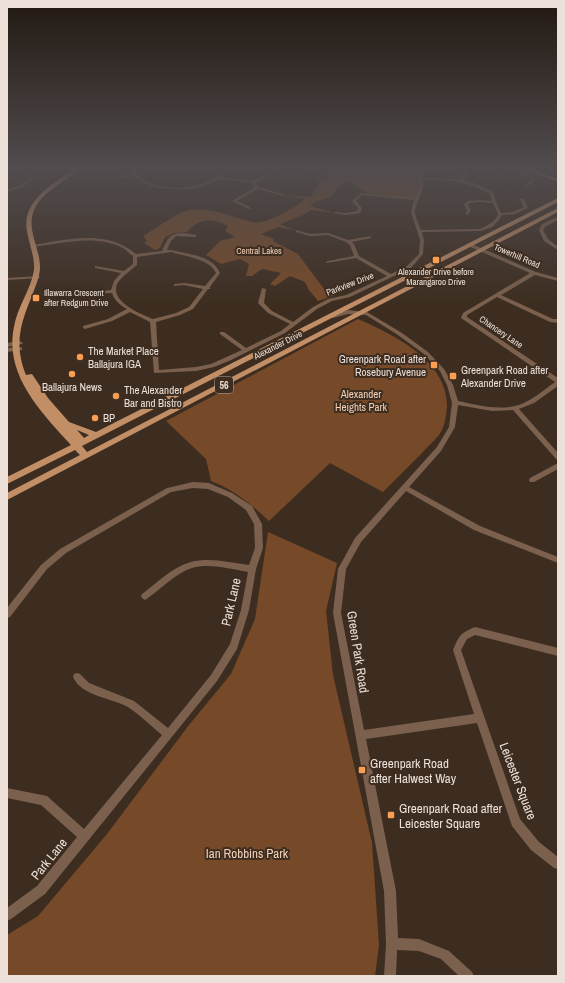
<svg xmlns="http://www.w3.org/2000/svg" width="565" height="983" viewBox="0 0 565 983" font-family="'Archivo Narrow',sans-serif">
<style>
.green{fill:#764a28}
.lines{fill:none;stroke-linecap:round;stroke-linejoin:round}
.minor{fill:#7a604d;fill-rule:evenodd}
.major{fill:#c28e66;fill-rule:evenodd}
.poi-dot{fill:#fb9e51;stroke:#3d2d20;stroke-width:1.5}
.labels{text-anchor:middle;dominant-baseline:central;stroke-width:4;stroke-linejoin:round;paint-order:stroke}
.far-park-label{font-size:9px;fill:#f4d1b8;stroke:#3d2d20}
.far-street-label{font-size:9px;fill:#ece0d8;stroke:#3d2d20}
.far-poi-label{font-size:9px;fill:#ece0d8;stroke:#3d2d20}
.shield{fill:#3d2d20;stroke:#b8aaa1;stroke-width:1}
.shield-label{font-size:10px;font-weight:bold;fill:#ece0d8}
.poi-label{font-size:11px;fill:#ece0d8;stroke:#3d2d20;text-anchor:start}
.park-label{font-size:11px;fill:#f4d1b8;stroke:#3d2d20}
.near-street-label{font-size:13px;fill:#ece0d8;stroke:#3d2d20}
.near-poi-label{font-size:13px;fill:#ece0d8;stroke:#3d2d20;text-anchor:start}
.near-park-label{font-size:13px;fill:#f4d1b8;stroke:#3d2d20}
</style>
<rect width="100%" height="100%" fill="#3d2d20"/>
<!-- green -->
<path class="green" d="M319 168H420L422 186 416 199 367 193 348 181C340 184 336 190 331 197L317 201 310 206 335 213 311 210C304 216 290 219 281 224V225L298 231 278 227 261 234 274 239 273 241 298 254 324 289 336 295 318 301 309 290 305 282 290 276 275 286 270 284 281 273 262 269 252 276H246L249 264 240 259 221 264 206 255 220 241 235 237 225 231 228 226C213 217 199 218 187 232L174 233 165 237 160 248 155 250 144 243 147 241 143 236C153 230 180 211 189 210 211 207 232 217 253 222 266 225 295 208 305 199L284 195 311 197 319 183 317 180 298 175 323 179 326 178Z
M358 319C394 335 447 360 447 406 446 416 445 427 439 435 434 441 427 447 422 453 409 466 396 479 383 492L330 463 269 521C252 505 233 489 211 481L206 459 166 421Z
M268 532 337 563 326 611 333 675 372 843 379 945 375 976H7V935L38 916 107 834 189 725 231 674 255 619Z"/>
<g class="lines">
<!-- minor -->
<path class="minor" d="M129 168H133C136 172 139 177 143 180 160 190 189 190 207 182 215 179 221 174 227 168H231L221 177 253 181 276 170 300 175 298 176 276 172 256 182 258 187 286 195 284 196 257 189 237 201 250 207V209H249L232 201 254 188 252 183C245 182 224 178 218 180 212 181 207 185 201 187 183 191 148 191 135 176L114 179 112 178 134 174Z
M418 168H422L423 178 460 179 463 172 467 168H471L467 172 464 180 475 183 493 192 496 202 501 213 513 212 524 207 520 199 522 198 524 199 528 208 515 214 502 215 499 220 492 227 481 231 422 232 424 240 423 254 411 268 350 297 332 301 317 309 285 333 229 361 214 367 196 371 154 373 150 322 130 312 112 321 85 329 83 328V326L108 319 127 309C120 305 114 300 112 293L93 294 91 293 93 292 111 290 114 281 121 273 95 268V266L124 271 133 264V256C130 254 126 250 123 248 97 234 61 243 33 247L31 246 33 245C62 240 99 231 126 247 130 249 133 252 136 254L162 251C170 231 176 231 196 235V237H194L176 236 171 241 167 250H171C187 254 213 255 220 273L210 287V289H208L193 309 180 315 156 322 159 370 196 367 211 364 242 350 220 334V332H224L246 348 281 331 290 324 268 313 258 303 262 288 266 289 264 303 272 311 293 322 313 307 328 299 346 295 387 276 356 258 326 263V262L328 261 354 256 350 245 346 242 328 235 310 236 296 232V230L310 234 328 233 348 240 371 236V238L352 242 354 244 359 256 391 274 407 266 419 254 420 240 411 212 414 200 362 195 356 201 362 208 360 213 346 215 333 213 335 212 346 213 357 211 358 208 352 201 361 193 415 198 420 186ZM423 180C449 180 467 181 490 194L492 201 479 200 467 201 464 205 467 210 465 214 468 215 471 210 468 205 469 203 479 202 493 203 498 214C495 222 488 225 480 229L421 230C419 224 415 217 415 211 416 200 425 191 423 180ZM171 252C184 256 210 259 216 273L205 286 184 283 174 284V286L184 285 203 289 189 307 176 313 153 319C141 314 110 302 117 284 120 278 131 270 137 265V257Z
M506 168 515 169 537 179 527 186H526V184L532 179 513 171 497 176V174L510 170Z
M29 172H31L34 179 20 188 7 192V190L18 186 31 178Z
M558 217V220L546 226 543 230 548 239 558 247V250L544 241 539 230 542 224Z
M468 244H472L536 272 558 278V281L535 275 501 295 553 319H558V323L550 322 497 297 467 315V317L558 378V386L534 403 519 409 558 453V459H556L513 410 492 411 458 405 455 427 441 451 409 487 480 526 558 557V563L474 530 406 491 361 542 346 569 341 613 364 730 474 714 453 650C459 636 460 633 475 627L558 648V656L475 635 467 639 461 650 520 819 539 842 558 857V869L554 868 531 850 512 826 477 723 366 739 396 891 398 938 419 939 449 951 472 972 474 976H459L441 959 419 951 397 950 396 976H384L386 944 384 891 333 613 338 569 355 538 437 447 449 427 452 403 447 385 440 371 424 354 398 335 366 315 348 314 333 318 330 316 348 310 367 312 402 333 428 352 444 369 453 385 458 401C477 405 499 411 519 405 532 400 544 390 555 382L461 318 463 313 530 273 468 246Z
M38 276 40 277V278L7 280V278Z
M20 341 23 343 22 344 7 347V343Z
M20 347 22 348V350L7 352V348Z
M556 464H558V469L534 482H530L529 480 530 478Z
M193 482 209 483 232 493 252 506 262 524 263 548 256 569 249 610 237 649 217 681 45 894 11 919 7 921V908L37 886 77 837 41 805 7 798V788L47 796 84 829 162 735C151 726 140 715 128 707 112 698 81 696 73 677L74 674 77 673 80 674 89 683 134 701 168 728 211 675 230 644 241 610 248 572C230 569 209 563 192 568 176 573 161 589 148 598L145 600 142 598 141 596 142 594C158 582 172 567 191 562 210 557 231 563 249 565L255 548 254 524 246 510 228 497 208 489 193 488 171 492 66 553 47 569 10 617 7 618V608L41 565 60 549 167 488Z"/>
<!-- major -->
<path class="major" d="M76 168H81C66 182 43 190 34 210 26 229 40 248 40 267 40 277 35 287 32 296 20 324 14 345 26 375L32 374 48 398 69 422 96 432 558 198V202L82 446 87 452 556 209 558 208V212L7 500V493L80 455 75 450 7 484V477L71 445C41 412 4 375 14 327 17 307 31 290 34 270 35 257 29 244 27 231 21 201 55 182 76 168ZM77 430 89 435 84 438Z
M520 168H527L558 179V182Z"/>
</g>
<!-- sky -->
<linearGradient id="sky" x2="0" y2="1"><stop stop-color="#221912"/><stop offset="0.55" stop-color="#514c4e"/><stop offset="1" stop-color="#514c4e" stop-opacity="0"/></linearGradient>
<rect width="565" height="306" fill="url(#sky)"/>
<!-- markers -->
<g class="poi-dot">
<rect x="432" y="256" width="8" height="8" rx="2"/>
<rect x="32" y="294" width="8" height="8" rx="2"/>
<circle cx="80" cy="357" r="4"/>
<rect x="430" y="361" width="8" height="8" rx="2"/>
<circle cx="72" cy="374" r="4"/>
<rect x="449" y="372" width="8" height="8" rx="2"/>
<circle cx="116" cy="396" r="4"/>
<circle cx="95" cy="418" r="4"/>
<rect x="358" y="766" width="8" height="8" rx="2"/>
<rect x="387" y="811" width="8" height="8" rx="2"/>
</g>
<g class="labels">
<!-- far-park labels -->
<g class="far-park-label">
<text x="259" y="251">Central Lakes</text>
</g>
<!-- far-street labels -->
<g class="far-street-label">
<text transform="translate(517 256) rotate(23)">Towerhill Road</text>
<text transform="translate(350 284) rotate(-21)">Parkview Drive</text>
<text transform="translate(501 332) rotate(34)">Chancery Lane</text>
<text transform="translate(278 345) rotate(-27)">Alexander Drive</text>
</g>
<!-- far-poi labels -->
<g class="far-poi-label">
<text x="436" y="272">Alexander Drive before<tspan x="436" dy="10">Marangaroo Drive</tspan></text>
<text x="44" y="293" text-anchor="start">Illawarra Crescent<tspan x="44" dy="10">after Redgum Drive</tspan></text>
</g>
<!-- shield labels -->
<rect class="shield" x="215" y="377" width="18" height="16" rx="3"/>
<g class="shield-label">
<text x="224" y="385">56</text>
</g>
<!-- poi labels -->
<g class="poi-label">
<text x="88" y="351">The Market Place<tspan x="88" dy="13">Ballajura IGA</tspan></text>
<text x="426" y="359" text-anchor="end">Greenpark Road after<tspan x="426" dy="13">Rosebury Avenue</tspan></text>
<text x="461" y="370">Greenpark Road after<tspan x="461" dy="13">Alexander Drive</tspan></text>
<text x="72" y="387" text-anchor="middle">Ballajura News</text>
<text x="124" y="390">The Alexander<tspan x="124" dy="13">Bar and Bistro</tspan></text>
<text x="103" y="418">BP</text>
</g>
<!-- park labels -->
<g class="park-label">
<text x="361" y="394">Alexander<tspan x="361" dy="13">Heights Park</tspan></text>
</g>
<!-- near-street labels -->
<g class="near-street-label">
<text transform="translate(231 602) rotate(-77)">Park Lane</text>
<text transform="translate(358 652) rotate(81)">Green Park Road</text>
<text transform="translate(518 781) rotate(69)">Leicester Square</text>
<text transform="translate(49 859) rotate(-51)">Park Lane</text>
</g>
<!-- near-poi labels -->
<g class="near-poi-label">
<text x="370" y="763">Greenpark Road<tspan x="370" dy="15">after Halwest Way</tspan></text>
<text x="399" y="808">Greenpark Road after<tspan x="399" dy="15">Leicester Square</tspan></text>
</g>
<!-- near-park labels -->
<g class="near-park-label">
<text x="247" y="853">Ian Robbins Park</text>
</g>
</g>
<!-- border -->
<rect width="565" height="983" fill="none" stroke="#ece0d8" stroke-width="16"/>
</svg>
